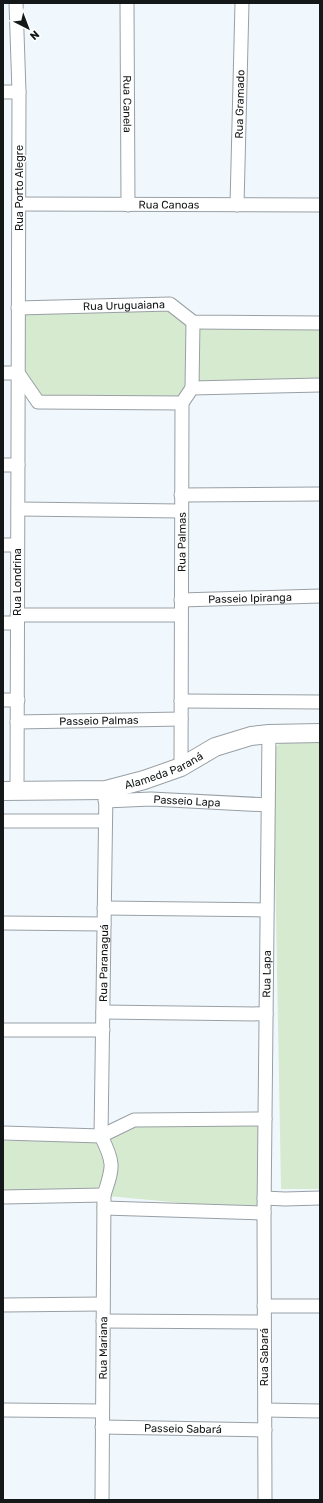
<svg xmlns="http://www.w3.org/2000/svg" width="323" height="1503" viewBox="0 0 323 1503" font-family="Rubik,sans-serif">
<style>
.green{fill:#d6eacf}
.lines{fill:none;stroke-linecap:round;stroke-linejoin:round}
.street-casing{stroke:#99a0a5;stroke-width:15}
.secondary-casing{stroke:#99a0a5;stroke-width:20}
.street{stroke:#fff;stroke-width:13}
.secondary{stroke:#fff;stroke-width:18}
.labels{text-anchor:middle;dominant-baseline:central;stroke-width:3;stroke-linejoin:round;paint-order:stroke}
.street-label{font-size:11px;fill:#151819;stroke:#fff}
</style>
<rect width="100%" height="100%" fill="#f0f8fd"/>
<!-- green -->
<path class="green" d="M168 309 189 322V387L180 400 41 399 22 371V312Z
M196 325 320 328V381L195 385Z
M291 741 320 742V1189H281L273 750 279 744Z
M260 1124 259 1208 247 1209 107 1196 116 1175 118 1162 107 1137 136 1125Z
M3 1141H96L109 1167 95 1192H3Z"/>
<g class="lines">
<defs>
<g id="street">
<path d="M16 3 19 92 17 791"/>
<path id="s1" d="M127 3 128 205"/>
<path d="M3 92H19"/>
<path id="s2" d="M19 204 320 205"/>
<path id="s3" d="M237 205 242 3"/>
<path id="s4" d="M18 308 170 304 193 322 320 323"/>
<path d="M3 373H18L38 402 182 403"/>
<path d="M192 388 320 385"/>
<path d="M3 465H18"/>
<path d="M181 495 320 494"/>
<path d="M18 509 181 511"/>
<path d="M3 545H17"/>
<path id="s5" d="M181 600 320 596"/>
<path d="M17 615H181"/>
<path d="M3 623H17"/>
<path d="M3 700H18"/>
<path d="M181 701 320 702"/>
<path id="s6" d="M17 722 181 719"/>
<path id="s7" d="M181 767 182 403 192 388 193 322"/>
<path id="s8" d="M105 801 151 799 268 805"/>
<path d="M3 821H105"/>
<path d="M104 908 267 910"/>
<path d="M3 923 104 924"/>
<path d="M103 1012 266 1014"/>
<path d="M3 1030H103"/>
<path d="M3 1133 101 1136 134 1120 265 1119"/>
<path d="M3 1197 104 1195"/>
<path d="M264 1198 285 1199 320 1198"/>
<path d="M104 1208 264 1213"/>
<path d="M3 1305 103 1304"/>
<path d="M264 1306H320"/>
<path d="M103 1321 264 1322"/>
<path d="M3 1410 102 1411"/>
<path d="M265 1410 320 1411"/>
<path id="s9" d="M102 1427 265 1430"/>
<path id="s10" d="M102 1500 104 1195C113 1167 115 1164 101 1136L106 790"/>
<path id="s11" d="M265 1500 264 1213 269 734"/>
</g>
<g id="secondary">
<path id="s12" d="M3 791 106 790 144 780 181 767 215 747 251 736 269 734 320 733"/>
</g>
</defs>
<!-- street casing -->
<use href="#street" class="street-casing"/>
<!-- secondary casing -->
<use href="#secondary" class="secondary-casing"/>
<!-- street -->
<use href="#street" class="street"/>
<!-- secondary -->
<use href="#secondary" class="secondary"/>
</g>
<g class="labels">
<!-- street labels -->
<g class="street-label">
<text stroke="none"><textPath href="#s1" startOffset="101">Rua Canela</textPath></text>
<text stroke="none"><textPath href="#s3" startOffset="101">Rua Gramado</textPath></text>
<text transform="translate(19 188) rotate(-90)">Rua Porto Alegre</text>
<text stroke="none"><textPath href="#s2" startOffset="150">Rua Canoas</textPath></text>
<text stroke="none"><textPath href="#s4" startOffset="106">Rua Uruguaiana</textPath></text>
<text stroke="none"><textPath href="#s7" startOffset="225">Rua Palmas</textPath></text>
<text transform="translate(17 582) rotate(-90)">Rua Londrina</text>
<text stroke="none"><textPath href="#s5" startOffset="69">Passeio Ipiranga</textPath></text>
<text stroke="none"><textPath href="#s6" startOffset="82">Passeio Palmas</textPath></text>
<text stroke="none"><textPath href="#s12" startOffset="164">Alameda Paraná</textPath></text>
<text stroke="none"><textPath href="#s8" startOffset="82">Passeio Lapa</textPath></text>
<text stroke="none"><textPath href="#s10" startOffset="540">Rua Paranaguá</textPath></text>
<text stroke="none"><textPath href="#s11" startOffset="526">Rua Lapa</textPath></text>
<text stroke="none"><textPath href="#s10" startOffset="152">Rua Mariana</textPath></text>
<text transform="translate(264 1357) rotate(-90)">Rua Sabará</text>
<text stroke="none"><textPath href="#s9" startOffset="81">Passeio Sabará</textPath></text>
</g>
</g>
<!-- border -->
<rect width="323" height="1503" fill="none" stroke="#151819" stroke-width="8"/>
<!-- north arrow -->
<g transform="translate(28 28) rotate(138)" stroke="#ffffff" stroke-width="3" paint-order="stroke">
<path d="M0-3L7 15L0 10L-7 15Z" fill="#151819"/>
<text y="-6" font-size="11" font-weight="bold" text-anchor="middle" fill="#151819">N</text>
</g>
</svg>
